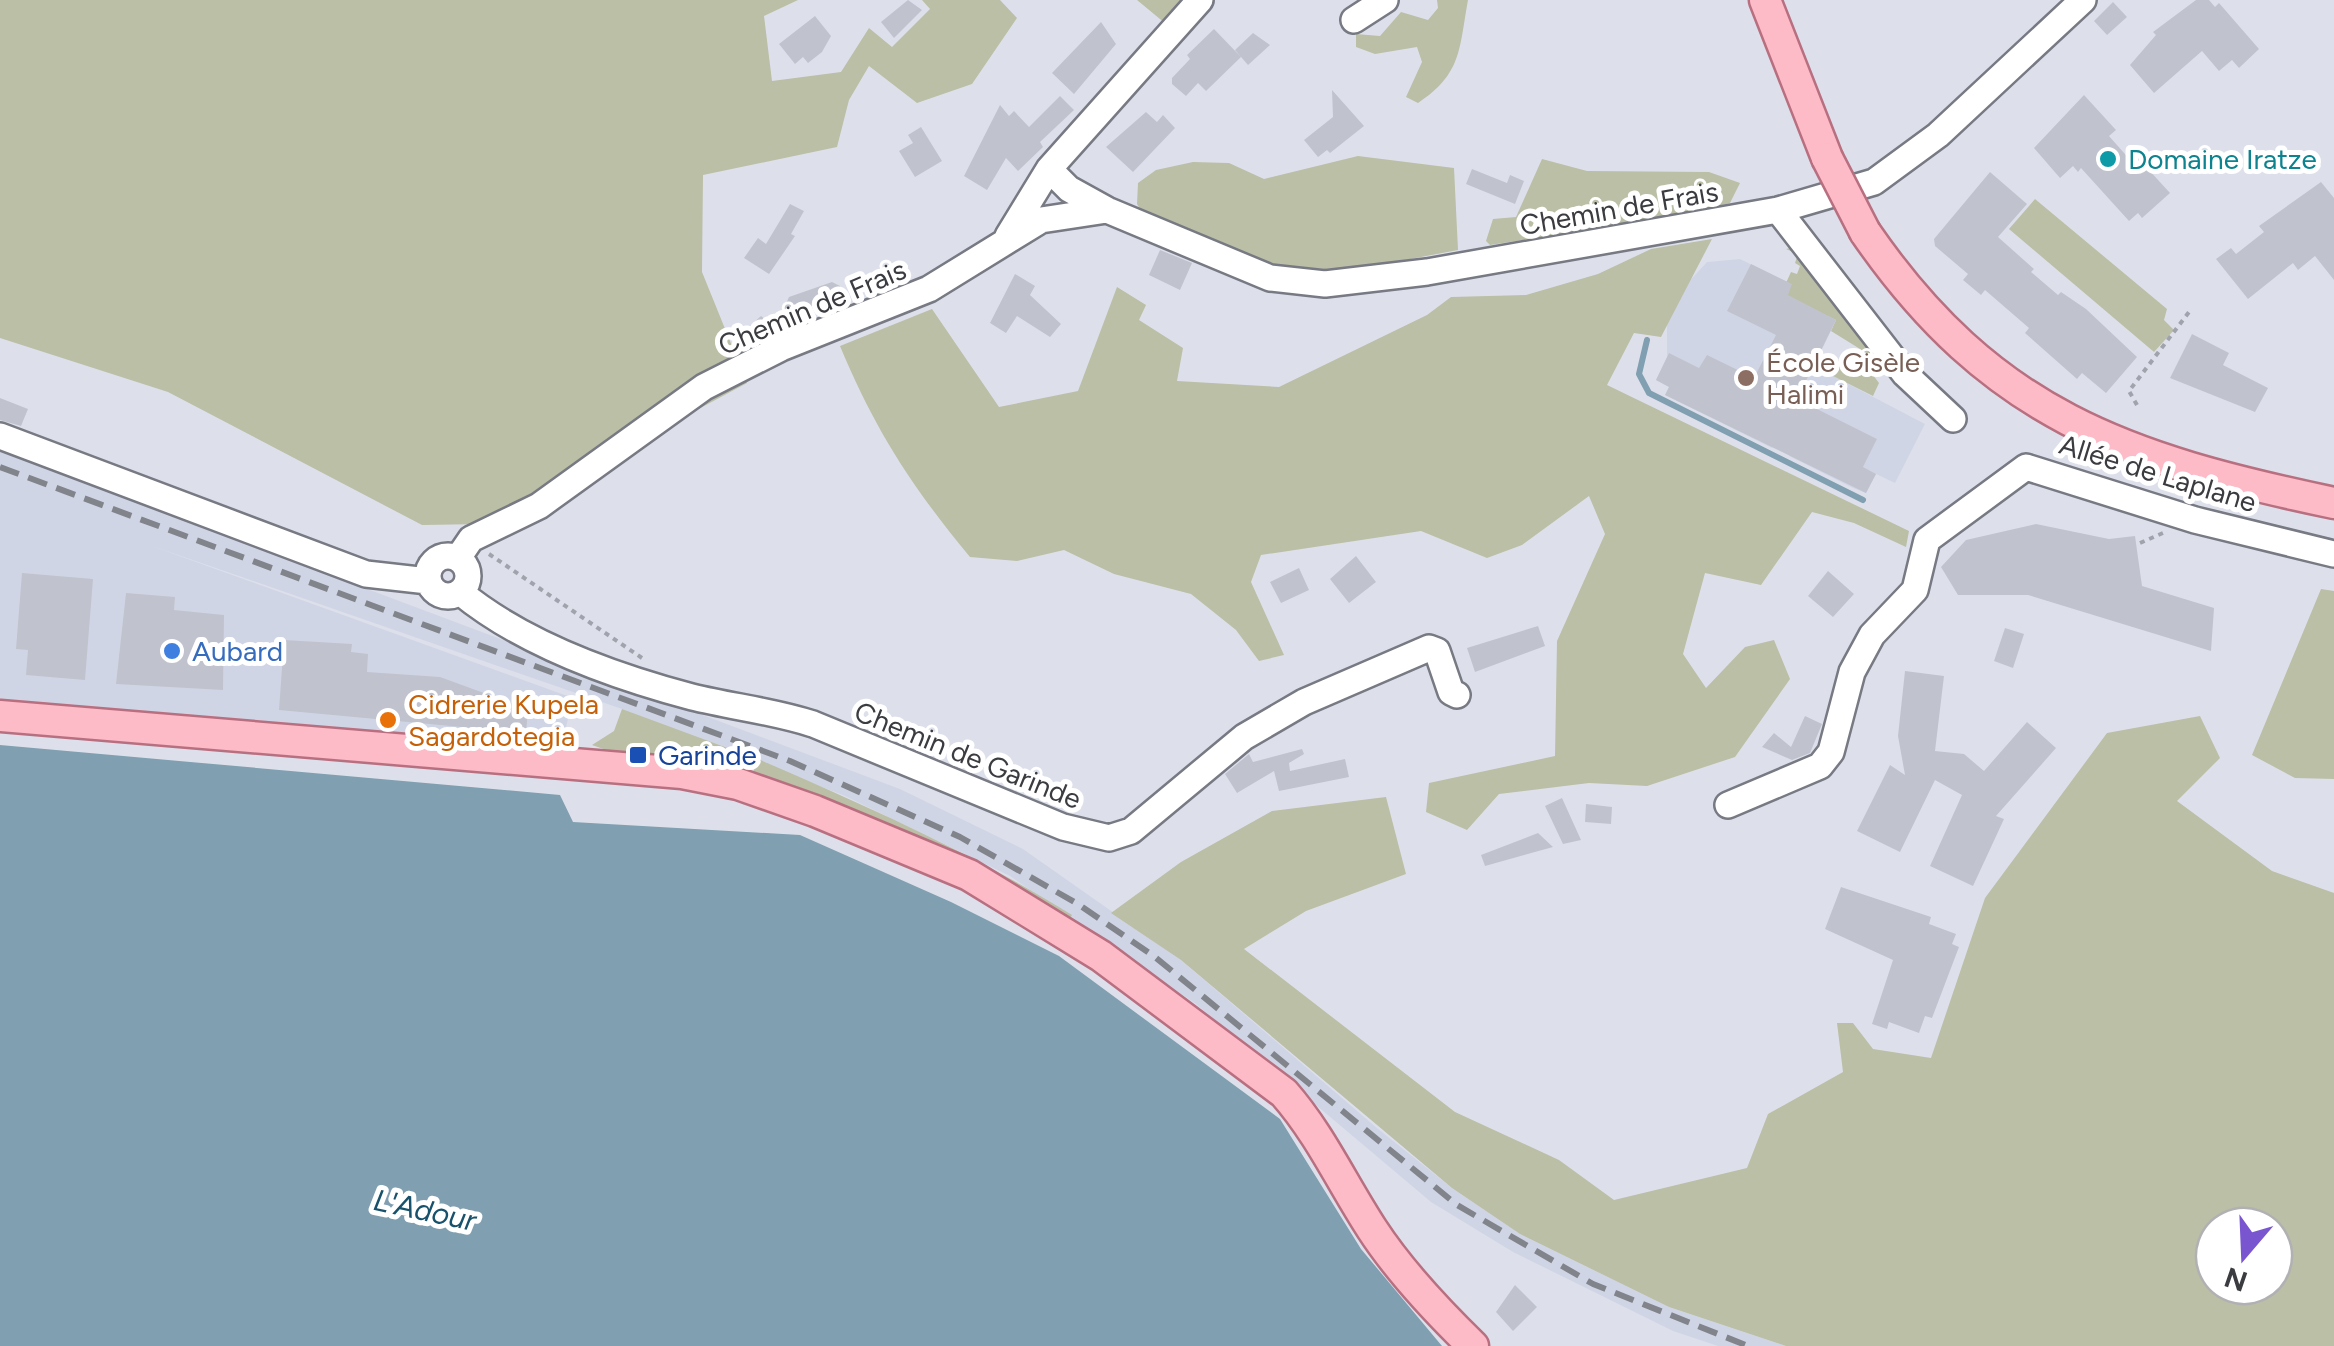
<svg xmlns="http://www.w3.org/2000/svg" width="2334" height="1346" viewBox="0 0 2334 1346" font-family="Figtree,sans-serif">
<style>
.built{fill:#d0d5e6}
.green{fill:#babfa6;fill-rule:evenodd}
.water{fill:#809fb0}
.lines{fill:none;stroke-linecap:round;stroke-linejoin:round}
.stream{stroke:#809fb0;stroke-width:6}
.building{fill:#c0c3cd}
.minor-casing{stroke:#777983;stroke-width:30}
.major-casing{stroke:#b87080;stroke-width:35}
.path{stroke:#a1a3ac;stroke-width:4;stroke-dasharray:5 5;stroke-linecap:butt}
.minor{stroke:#fff;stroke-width:25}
.major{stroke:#fdbac7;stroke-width:30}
.rail{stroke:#82848b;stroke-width:6;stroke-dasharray:20 10;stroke-linecap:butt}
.major-bridge-casing{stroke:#b87080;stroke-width:35;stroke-linecap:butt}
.major-bridge{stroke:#fdbac7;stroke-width:30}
.culture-dot{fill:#0f9aa8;stroke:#fff;stroke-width:4}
.education-dot{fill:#8d6e63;stroke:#fff;stroke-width:4}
.shop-dot{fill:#3f7fe0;stroke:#fff;stroke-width:4}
.food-dot{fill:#e8710a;stroke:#fff;stroke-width:4}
.transit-dot{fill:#1a4fb4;stroke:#fff;stroke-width:4}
.labels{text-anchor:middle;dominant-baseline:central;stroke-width:10;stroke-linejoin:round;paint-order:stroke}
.culture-label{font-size:28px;fill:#0d838f;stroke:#fff;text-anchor:start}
.street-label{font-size:28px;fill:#3b3c40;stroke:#fff}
.education-label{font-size:28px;fill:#785e54;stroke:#fff;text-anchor:start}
.shop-label{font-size:28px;fill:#366cbe;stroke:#fff;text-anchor:start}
.food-label{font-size:28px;fill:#c56008;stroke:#fff;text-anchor:start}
.transit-label{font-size:28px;fill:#164399;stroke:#fff;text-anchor:start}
.water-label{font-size:30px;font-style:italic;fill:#17516b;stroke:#fff}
</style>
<rect width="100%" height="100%" fill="#dde0eb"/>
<!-- built -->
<path class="built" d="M1740 259 1787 282 1795 299 1836 320 1814 366 1925 424 1895 483 1876 474 1866 493 1853 488 1789 456 1798 439 1781 430 1772 448 1665 395 1669 387 1656 380 1667 357V316L1683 288 1707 262Z
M0 451 900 789 1023 849 1181 960 1377 1128 1452 1188 1520 1234 1669 1307 1786 1346H1718L1673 1331 1513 1252 1431 1202 1196 1004 1010 876 845 796 622 709 152 546 573 698 562 744 0 703Z"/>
<!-- green -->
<path class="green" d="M0 0H798L764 16 772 81 841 72 869 28 892 47 930 9 922 0H1000L1017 18 972 84 917 103 869 66 849 100 837 147 703 175 702 272 747 383 484 524 422 525 168 392 0 338Z
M1137 0H1189L1166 24Z
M1437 0H1468C1459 49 1462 74 1418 103L1406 97 1422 62 1417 47 1375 54 1356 47V34L1380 36 1401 12 1428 20 1438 8Z
M1358 156 1454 168 1458 250 1331 274 1288 270 1145 217 1137 204 1138 183 1156 170 1193 162 1229 163 1264 179Z
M1542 159 1587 171 1709 172 1740 183 1730 203 1689 214 1490 245 1486 241 1493 219 1516 217Z
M2035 199 2167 309 2164 320 2174 330 2154 352 2009 229Z
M1712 239 1661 337 1634 333 1607 385 1909 531 1906 547 1854 523 1812 512 1761 585 1705 573 1683 654 1706 688 1745 647 1774 640 1790 679 1735 757 1647 786 1589 783 1499 794 1467 830 1426 812 1429 783 1555 756 1557 641 1605 534 1589 496 1522 545 1487 558 1421 531 1261 555 1251 582 1284 655 1259 661 1236 630 1191 594 1114 574 1064 550 1017 561 970 557C912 487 875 430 840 346L932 309 999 407 1078 391 1117 287 1146 305 1139 320 1183 348 1177 381 1279 387 1427 315 1451 297 1526 295 1598 274 1651 249Z
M1799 246 1878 354 1873 357 1831 331 1836 320 1781 294 1791 272 1797 274 1800 266 1795 263 1798 254 1786 249Z
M1838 360 1870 371 1879 383 1873 396 1831 375Z
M2321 589 2334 591V779L2295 778 2252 755Z
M622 709 749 756 742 761 695 751C669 769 620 755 592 745L614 731Z
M2200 716 2220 758 2177 801 2272 871 2334 893V1346H1786L1669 1307 1520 1234 1452 1188 1181 960 1111 913 1181 862 1272 811 1386 797 1406 874 1306 911 1244 949 1455 1112 1559 1160 1614 1200 1747 1168 1768 1114 1843 1072 1837 1023H1853L1873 1049 1931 1058 1985 898 2107 733ZM2214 1226H2274V1286H2214Z
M758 759C866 806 971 852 1072 915L1068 922 751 777Z"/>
<!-- water -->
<path class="water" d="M0 745 560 795 573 822 800 835 951 902 1059 956 1280 1119 1361 1249 1442 1346H0Z"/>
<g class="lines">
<!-- stream -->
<path class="stream" d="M1647 340 1639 374 1649 393 1863 500"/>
</g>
<!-- building -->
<path class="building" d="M908 0 922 10 894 38 881 22Z
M2196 0H2209L2215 7 2219 3 2259 49 2239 68 2232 60 2219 71 2202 51 2154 93 2130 65 2156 35 2153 32Z
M2113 2 2127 17 2107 35 2094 21Z
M815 16 831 36 822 52 808 63 803 57 795 64 779 44Z
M1101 22 1116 44 1074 94 1052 73Z
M1214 29 1241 57 1206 91 1198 83 1186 96 1172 84V78L1190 59 1187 55Z
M1253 33 1270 45 1248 65 1235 50Z
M1332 90 1364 126 1330 153 1327 150 1318 157 1304 140 1333 117Z
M2084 95 2116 130 2109 136 2132 162 2137 157 2170 193 2142 218 2138 213 2129 221 2081 168 2078 172 2073 166 2060 178 2034 148Z
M1060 96 1074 110 1040 142 1043 147 1018 171 1006 158 987 190 964 176 1000 105 1009 116 1014 111 1029 127Z
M1146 112 1157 122 1163 115 1175 128 1133 172 1106 147Z
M921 127 942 161 915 177 899 151 913 143 908 135Z
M1472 169 1507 183 1510 175 1524 181 1515 204 1466 184Z
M1990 172 2027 204 1998 237 2034 269 2031 272 2058 295 2061 292 2086 309 2137 357 2106 393 2082 373 2077 379 2025 333 2029 328 1985 290 1981 295 1963 280 1968 274 1935 246 1934 239Z
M2321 182 2334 198V280L2315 256 2298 270 2293 263 2248 299 2216 259 2231 248 2236 254 2264 232 2259 226Z
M790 204 804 211 791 234 795 236 769 274 744 258 758 238 766 244Z
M1160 250 1192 263 1180 290 1149 275Z
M1751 264 1792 284 1788 295 1836 320 1797 399 1877 439 1863 467 1876 474 1866 493 1665 395 1669 387 1656 380 1669 353 1699 368 1707 355 1754 378 1776 335 1727 311Z
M1015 274 1035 286 1030 295 1061 324 1050 337 1017 316 1006 333 990 323Z
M832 282 840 286 845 301 775 328 789 297Z
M761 316 775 328 764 339 750 326Z
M2192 334 2229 353 2223 365 2268 388 2255 412 2170 378Z
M0 398 28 409 21 426 0 420Z
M2036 524 2109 539 2135 536 2142 586 2214 608 2211 651 2028 595H1958L1941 567 1966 540Z
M1356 556 1376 582 1349 603 1330 579Z
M1299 568 1309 590 1281 603 1270 582Z
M1828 571 1854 594 1833 617 1808 596Z
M22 573 93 579 85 680 26 675 28 650 16 649Z
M126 593 175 597 174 610 224 615 223 690 116 684Z
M1538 626 1545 646 1475 672 1467 648Z
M2005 628 2024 634 2013 668 1994 661Z
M284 640 352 644 351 652 368 654 367 672 440 677 528 709 526 733 279 710Z
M1905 671 1944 676 1935 751 1964 754 1984 771 2027 722 2056 748 1996 816 2004 819 1973 886 1930 866 1962 795 1935 780 1900 852 1857 831 1890 765 1905 775 1898 736Z
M1805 716 1822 724 1810 753 1792 760 1762 747 1774 733 1791 747Z
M1302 749 1304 754 1289 763 1290 771 1345 759 1349 777 1279 791 1274 771 1237 793 1225 774 1249 754 1253 762Z
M1562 798 1581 840 1563 844 1545 806Z
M1586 804 1612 807 1611 824 1585 822Z
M1538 833 1553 847 1485 866 1481 855Z
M1841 887 1931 917 1929 924 1956 934 1952 944 1959 947 1932 1018 1925 1016 1919 1033 1889 1022 1887 1029 1872 1024 1893 960 1825 929Z
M1515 1285 1537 1307 1513 1331 1496 1312Z"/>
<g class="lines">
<defs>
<path id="minor" d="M1354 20 1385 0
M1049 169 1069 189 1107 210 1270 278 1325 284 1427 272 1778 210 1874 182 1938 135 2083 0
M1778 210 1905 374 1953 419
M1008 236 1049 169 1200 0
M0 436 366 574 428 581
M428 576a20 20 0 1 1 40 0a20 20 0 1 1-40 0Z
M458 558 471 539 539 506 704 387 781 348 929 289 1041 220 1107 210
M460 592C523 644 613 676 692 697 733 707 773 711 813 724L1063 827 1109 838 1131 831 1244 737 1304 702 1429 648 1437 651 1451 692 1457 695
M1728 805 1820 766 1831 752 1852 672 1872 635 1915 590 1927 540 2026 467 2195 520 2334 554"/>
<path id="major" d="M1765 0 1827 158
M1865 232C1991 415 2125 459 2334 503
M0 716 682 773 738 784 815 811 969 875 1101 956 1284 1093C1320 1134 1342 1183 1372 1229 1400 1272 1436 1310 1473 1346"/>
</defs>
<!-- minor casing -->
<use href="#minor" class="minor-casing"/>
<!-- major casing -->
<use href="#major" class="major-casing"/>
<!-- path -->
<path class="path" d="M2137 405 2129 391 2189 312
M2140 543 2163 533
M489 554 642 658"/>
<!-- minor -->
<use href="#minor" class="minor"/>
<!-- major -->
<use href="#major" class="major"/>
<!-- rail -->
<path class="rail" d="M0 467 790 761 960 837 1078 904 1155 957 1457 1205 1593 1284 1748 1346"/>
<defs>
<path id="major-bridge" d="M1827 158 1865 232"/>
</defs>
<!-- major-bridge casing -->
<use href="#major-bridge" class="major-bridge-casing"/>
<!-- major-bridge -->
<use href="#major-bridge" class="major-bridge"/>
</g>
<!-- markers -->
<circle class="culture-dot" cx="2108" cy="159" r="10"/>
<circle class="education-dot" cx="1746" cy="378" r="10"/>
<circle class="shop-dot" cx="172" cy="651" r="10"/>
<circle class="food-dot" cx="388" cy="720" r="10"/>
<rect class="transit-dot" x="628" y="745" width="20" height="20" rx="5"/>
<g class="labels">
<!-- culture labels -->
<g class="culture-label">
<text x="2128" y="159">Domaine Iratze</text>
</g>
<!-- street labels -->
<g class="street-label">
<text transform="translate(1619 208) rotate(-10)">Chemin de Frais</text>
<text transform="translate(812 307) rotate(-23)">Chemin de Frais</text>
<text transform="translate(2158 473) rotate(17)">Allée de Laplane</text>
<text transform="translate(968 755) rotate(22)">Chemin de Garinde</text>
</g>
<!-- education labels -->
<g class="education-label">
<text x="1766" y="362">École Gisèle<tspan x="1766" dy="32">Halimi</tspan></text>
</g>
<!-- shop labels -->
<g class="shop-label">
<text x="192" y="651">Aubard</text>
</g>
<!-- food labels -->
<g class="food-label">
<text x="408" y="704">Cidrerie Kupela<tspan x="408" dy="32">Sagardotegia</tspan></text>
</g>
<!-- transit labels -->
<g class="transit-label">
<text x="658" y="755">Garinde</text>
</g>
<!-- water labels -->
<g class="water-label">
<text transform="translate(425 1210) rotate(12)">L'Adour</text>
</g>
</g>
<!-- north arrow -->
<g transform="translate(2244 1256) rotate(199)"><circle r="48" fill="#ffffff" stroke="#b1b1b3" stroke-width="2.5"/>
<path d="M0-8L18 38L0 25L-18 38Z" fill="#7956d0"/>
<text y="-15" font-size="28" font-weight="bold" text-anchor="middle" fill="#3b3c40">N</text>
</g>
</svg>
